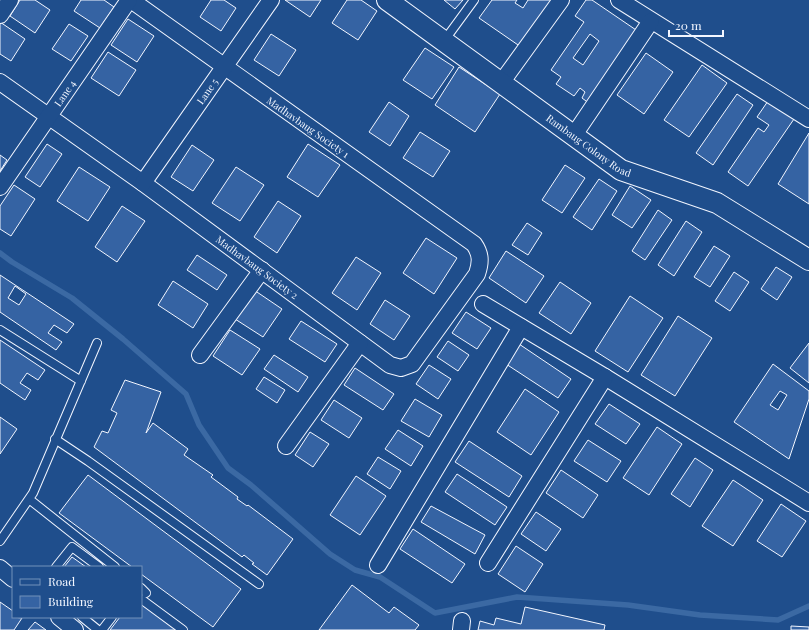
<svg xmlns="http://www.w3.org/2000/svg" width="809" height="630" viewBox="0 0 809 630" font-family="'Playfair Display',serif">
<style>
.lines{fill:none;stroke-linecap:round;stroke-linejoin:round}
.stream{stroke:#3b69a3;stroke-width:5.5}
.building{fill:#3563a3;stroke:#f2f6ff;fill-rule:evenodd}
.service-casing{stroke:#f2f6ff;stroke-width:10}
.minor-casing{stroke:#f2f6ff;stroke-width:18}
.tertiary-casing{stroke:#f2f6ff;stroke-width:22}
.service{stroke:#1f4e8c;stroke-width:8}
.minor{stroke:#1f4e8c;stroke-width:16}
.tertiary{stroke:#1f4e8c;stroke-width:20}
.labels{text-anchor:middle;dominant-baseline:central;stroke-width:3;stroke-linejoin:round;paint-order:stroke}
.street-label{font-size:10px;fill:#f2f6ff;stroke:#1f4e8c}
</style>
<rect width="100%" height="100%" fill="#1f4e8c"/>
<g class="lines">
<!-- stream -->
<path class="stream" d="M0 253 12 262 72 298 123 339 186 394 199 425 228 468 251 485 330 554 355 570 380 577 435 613 517 597 628 605 700 615 778 620 809 606"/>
</g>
<!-- building -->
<path class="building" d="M20 0H35L50 10 35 33 10 16Z
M81 0H104L114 7 100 28 74 11Z
M211 0H224L236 8 221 31 200 17Z
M285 0H321L310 17Z
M347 0H361L377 11 358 40 332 23Z
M444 0H463L455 9Z
M492 0H517L515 3 523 8 528 0H553L521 47 479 18Z
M586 0H592L639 32 590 104 582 98 585 92 580 88 574 96 556 84 561 77 551 70 584 22 575 16Z
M128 19 154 36 137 62 111 45Z
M0 22 25 39 11 61 0 54Z
M69 24 88 36 71 61 52 49Z
M271 34 296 50 279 76 254 60Z
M590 34 599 41 583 65 573 58Z
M425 48 454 67 432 99 403 80Z
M108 52 136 70 119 96 91 78Z
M646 53 673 72 644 114 617 95Z
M702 65 727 83 689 137 664 120Z
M459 67 500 94 475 132 435 105Z
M737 94 753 105 713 165 696 153Z
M768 101 794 119 748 186 728 172 758 128 764 132 769 125 757 117Z
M389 102 409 116 390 146 369 132Z
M420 132 450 151 433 177 403 158Z
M809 133V204L778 184Z
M47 144 62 154 40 187 25 177Z
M308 144 340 165 318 197 287 177Z
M192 145 214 160 193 191 171 177Z
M0 155 7 160 0 171Z
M565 165 585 178 562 213 542 200Z
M79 167 110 187 88 221 57 201Z
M236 167 264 185 240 221 212 203Z
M599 179 617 191 592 230 573 217Z
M14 185 35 199 11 236 0 229V206Z
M630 186 651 200 632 228 612 215Z
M278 201 301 216 277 253 254 237Z
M122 206 145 221 117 262 95 247Z
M658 210 672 220 645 260 632 251Z
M686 221 702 232 674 276 658 265Z
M527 223 542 233 528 255 512 245Z
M426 238 457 258 434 294 403 273Z
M714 246 730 256 710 287 694 277Z
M506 251 544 276 526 303 489 278Z
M197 255 227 275 217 290 187 270Z
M356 257 381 273 357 310 332 293Z
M776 267 792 277 777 300 761 289Z
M734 272 749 282 730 311 715 301Z
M0 275 74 324 67 333 54 325 48 333 62 342 56 350 0 312ZM15 286 26 294 19 305 8 298Z
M173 281 208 304 193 328 158 305Z
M560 282 591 303 571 334 539 313Z
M254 290 282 309 263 337 235 319Z
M630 296 663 318 628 372 595 351Z
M385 300 410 316 394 340 370 324Z
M466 312 491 328 477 349 452 333Z
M678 316 712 338 675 396 641 375Z
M301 321 337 344 325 362 289 339Z
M230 330 260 349 242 375 213 356Z
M0 340 45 370 38 380 27 373 20 383 31 390 25 400 0 383Z
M448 341 469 355 458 371 437 357Z
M809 343V383L790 368Z
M519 344 571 379 558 398 506 364Z
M274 355 308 377 298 392 264 369Z
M773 364 809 391V399L789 459 734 422ZM780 391 787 395 778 410 770 405Z
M429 365 451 379 438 399 416 384Z
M355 368 394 394 383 410 344 385Z
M264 377 285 390 277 403 256 389Z
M125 380 161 392 146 433 153 423 188 449 184 455 213 475 211 477 238 497 237 499 247 506 248 505 293 539 267 575 252 564 254 563 244 555 242 557 94 447 102 431 108 433 117 413 111 410Z
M525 389 559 412 531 455 497 432Z
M415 399 442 415 429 437 401 421Z
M334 400 362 418 349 438 321 420Z
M609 404 640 424 626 444 595 424Z
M0 417 17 429 0 454Z
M657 427 682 444 649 495 623 478Z
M398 430 423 446 411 466 385 449Z
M310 432 329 444 313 467 295 455Z
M588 440 621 461 607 482 574 461Z
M469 441 522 476 509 497 455 462Z
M378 457 401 471 390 489 367 474Z
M695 458 713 470 690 507 671 494Z
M561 470 598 495 583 518 546 493Z
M457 474 507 507 495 525 445 492Z
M88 475 241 589 213 627 141 574V567H132L59 513Z
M356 476 386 496 360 535 330 515Z
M733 480 763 500 733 546 702 526Z
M781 504 806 521 782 557 757 541Z
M431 506 485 535 475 554 421 522Z
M536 512 561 529 546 551 521 534Z
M413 529 465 564 452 583 400 549Z
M516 546 543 564 525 592 498 574Z
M72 557 86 567H64Z
M352 585 389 613 394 607 419 625 415 630H319Z
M0 602 13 611V617L22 618 14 630H0Z
M141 604 176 630H110L120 617H141Z
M525 607 605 625 604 630H478L480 621 494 625 496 618 521 624Z
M35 622 46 630H28Z
M791 626 809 627V630H791Z"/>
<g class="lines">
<defs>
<path id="service" d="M444 41 474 0
M0 330 81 381
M55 439 88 461 259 584
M29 499 115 567
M0 541 33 493 97 343
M56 567 72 547 99 567
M141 588 146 593
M141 599 183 630
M82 617 98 630
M102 630 112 617"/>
<g id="minor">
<path d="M619 0 809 119"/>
<path d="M0 15 10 0"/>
<path id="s1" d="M0 82 143 183 390 365 401 368 412 364 477 274C481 262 481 254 474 244L131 0"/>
<path d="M501 83 561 0"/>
<path d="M574 135 651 21"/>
<path id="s2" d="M143 183 271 0"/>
<path id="s3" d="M0 187 129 0"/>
<path d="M483 304 605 377 809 503"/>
<path d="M200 355 262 270"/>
<path d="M286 446 360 343"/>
<path d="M488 563 605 377"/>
<path d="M378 565 521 327"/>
<path d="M0 568 13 579"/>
<path d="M59 617 75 630"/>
<path d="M461 630 462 621"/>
</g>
<g id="tertiary">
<path id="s4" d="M387 0 621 170 717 203 809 260"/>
</g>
</defs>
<!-- service casing -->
<use href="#service" class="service-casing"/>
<!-- minor casing -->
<use href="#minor" class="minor-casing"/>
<!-- tertiary casing -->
<use href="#tertiary" class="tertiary-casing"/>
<!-- service -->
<use href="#service" class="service"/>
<!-- minor -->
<use href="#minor" class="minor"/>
<!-- tertiary -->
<use href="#tertiary" class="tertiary"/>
</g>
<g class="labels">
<!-- street labels -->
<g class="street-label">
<text stroke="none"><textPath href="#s2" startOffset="112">Lane 5</textPath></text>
<text stroke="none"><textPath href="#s3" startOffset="114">Lane 4</textPath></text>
<text transform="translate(308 127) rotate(35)">Madhavbaug Society 1</text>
<text stroke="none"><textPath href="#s4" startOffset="249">Rambaug Colony Road</textPath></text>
<text stroke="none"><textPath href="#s1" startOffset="317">Madhavbaug Society 2</textPath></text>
</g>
</g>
<!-- legend -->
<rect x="12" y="566" width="130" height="52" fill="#1f4e8c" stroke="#7391ba"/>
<rect x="20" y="579" width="20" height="6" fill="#1f4e8c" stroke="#7391ba"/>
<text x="48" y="586" font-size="12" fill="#f2f6ff">Road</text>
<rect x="20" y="596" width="20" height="12" fill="#3563a3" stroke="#7391ba"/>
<text x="48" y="606" font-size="12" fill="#f2f6ff">Building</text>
<!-- scale -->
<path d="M669 30v6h54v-6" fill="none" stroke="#f2f6ff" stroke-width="2"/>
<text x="675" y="30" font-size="12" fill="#f2f6ff" stroke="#1f4e8c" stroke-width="3" paint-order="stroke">20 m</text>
</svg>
